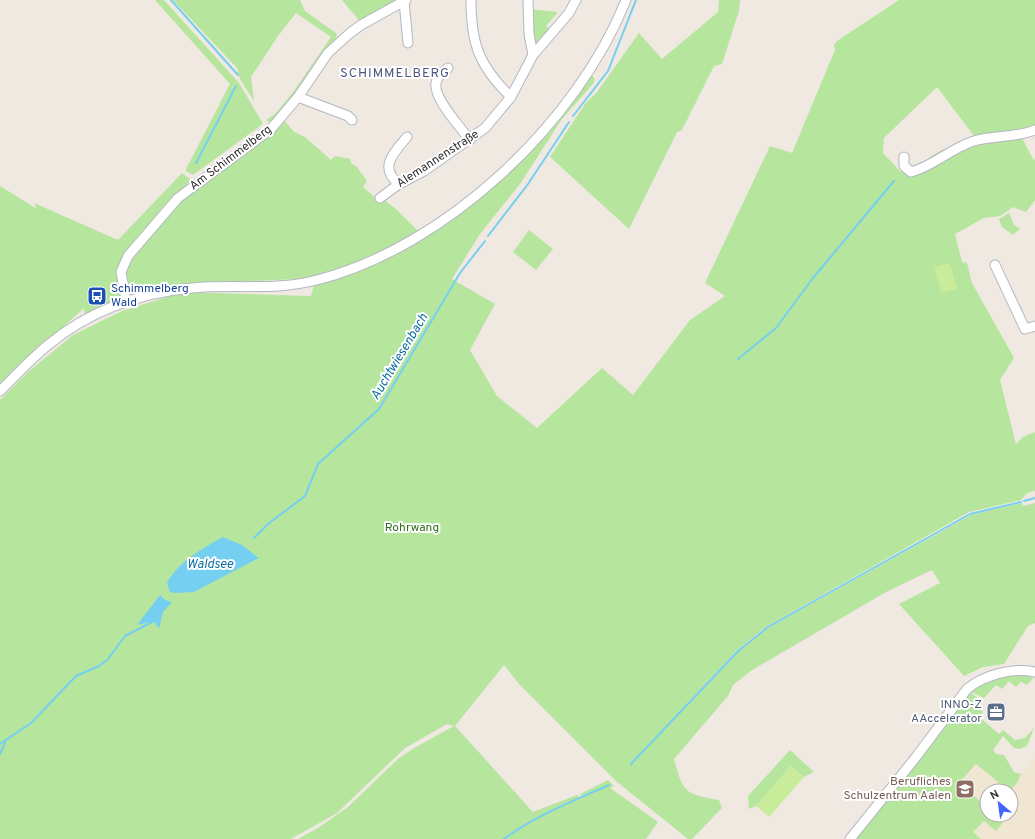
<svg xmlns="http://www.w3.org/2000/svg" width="1035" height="839" viewBox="0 0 1035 839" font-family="Overpass,sans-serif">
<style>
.education{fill:#f0e6d1;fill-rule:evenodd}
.green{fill:#b6e59e;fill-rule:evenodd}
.pitch{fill:#c9ec9a}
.water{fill:#75cff0}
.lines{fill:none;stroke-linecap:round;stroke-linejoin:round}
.stream{stroke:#75cff0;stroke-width:2}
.minor-casing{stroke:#b4b7c1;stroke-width:11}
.minor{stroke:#fff;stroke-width:9}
.labels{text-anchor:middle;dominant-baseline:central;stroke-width:4;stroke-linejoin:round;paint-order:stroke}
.street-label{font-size:12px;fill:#2e2e2e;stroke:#fff}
.transit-label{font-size:12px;fill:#164399;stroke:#fff;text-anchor:start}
.park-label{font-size:12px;fill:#2c6e1b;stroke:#fff}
.service-label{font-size:12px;fill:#4e5e75;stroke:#fff;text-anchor:end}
.education-label{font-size:12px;fill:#785e54;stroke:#fff;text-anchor:end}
.neighbourhood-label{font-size:13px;letter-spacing:1px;fill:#4d5680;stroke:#fff}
.water-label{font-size:13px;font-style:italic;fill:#0d6fa3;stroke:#fff}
</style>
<rect width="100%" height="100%" fill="#efe9e1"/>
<!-- education -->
<path class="education" d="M936 735 1010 787 1035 759V839H941ZM987 791H1011V815H987Z"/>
<!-- green -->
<path class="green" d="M155 0H164L239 83 263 124 193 175 186 171V169L230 84Z
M173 0H300L305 11 337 34 336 38C330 45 323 52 318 59 307 74 284 117 268 122L266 120 275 114 294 91 331 37 296 13 278 36 251 77 254 101 240 79 237 68Z
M342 0H403L361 23Z
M719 0H740L739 11 722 64 714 66 682 130 677 132 629 229 550 157 585 104 597 92 639 33 662 59 718 12Z
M899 0H1035V125L1021 132 974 136 937 87 884 138 883 153 901 172C922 168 927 156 945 149 972 138 992 138 1021 136L1033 159 1035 160V200L1026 212 1013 207 1000 216 984 218 955 234 962 262 967 263 972 283 1014 358 1000 380 1016 444 1023 437 1035 432V491L1027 493 1021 500 969 512 766 627 736 651 677 714 738 651 768 628 971 515 1022 503 1023 506 1035 503V623L1028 626 1004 664 983 667 964 676 899 604 940 583 932 570 886 592 752 670 733 685 728 696 674 759C683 793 685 794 719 800L722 808 692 839H688L616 781 519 684 504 665 455 726 533 812 577 795 582 799 580 794 608 780 614 786 610 788 658 822 646 839H298L318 828 348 807 398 759 414 748 454 726 447 724 405 748 337 813 291 839H0V400L28 372 73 335 122 311 183 292 311 296 314 285 375 264 415 242 469 205 513 169 536 143 588 76H593L595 80 592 85 562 119 520 184 480 234 452 279 495 304 470 350 497 396 537 428 602 368 633 395 690 320 725 296 705 283 770 146 792 153 835 50 834 45 837 41ZM213 543 259 557 194 592 181 566 190 558Z
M528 9 558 12 546 26 553 32 533 55Z
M284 120 294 132 305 137 331 160 335 156 350 159 351 163 357 167 367 181 363 187 378 200 383 199 397 210 418 231 366 259 326 274 296 279 188 284 135 291C124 285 124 275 128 265L181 200 276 131Z
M182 173 191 180 161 209 121 261 123 299 85 317 84 308 0 384V186L37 209 34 203 118 240Z
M1009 213 1014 225 1020 229 1013 235 1002 227 999 219Z
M529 230 553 249 536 270 513 252Z
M1023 675 1034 677 1027 685 1021 682 1016 687 1009 681 1002 689 996 685 984 698 971 692C987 681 1004 676 1023 675Z
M970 692 979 699 978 701 980 703 977 707 983 712 979 717 999 734 1003 730 1015 740 1025 738 1034 728 1027 746 1019 749 1014 748 1003 736 993 750 996 754 1004 755 1014 772 1021 774 1017 783 1009 791 976 764 959 783 987 807V815H996L1004 821 996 831 984 821 973 832 981 839H853Z
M790 750 814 772 804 777 791 766 756 806 749 809 748 796Z"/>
<!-- pitch -->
<path class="pitch" d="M950 263 957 289 941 293 934 267Z
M791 766 804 777 769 817 756 806Z"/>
<!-- water -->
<path class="water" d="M223 537 242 545 259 558 194 592 175 593 170 592 167 583C178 562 203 548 223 537Z
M160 595 165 600 172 602 163 612 159 629 154 621 137 625Z"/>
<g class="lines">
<!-- stream -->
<path class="stream" d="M171 0 238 75
M573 116 608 71 636 0
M196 163 236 86
M488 236 528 184 569 122
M738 359 776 328 813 278 894 181
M1024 501 1035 498
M254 538 268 524 305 496 318 464 379 409 460 273 485 241
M0 744 31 723 76 676 99 666 108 659 125 636 154 621
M0 754 5 743
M631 764 738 651 768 627 970 514 1021 502
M504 839C535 816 573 801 609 785"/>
<defs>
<path id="minor" d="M471 0C471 44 479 66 511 97
M528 0 529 34 533 55
M404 1 408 43
M448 68C443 73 437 76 436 83 433 98 461 128 470 140
M298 97 348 116 352 120
M904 157V166L911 172C934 166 951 148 974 141 995 135 1015 138 1035 130
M399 184C378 168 394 152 407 137
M380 198 399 184 424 171 485 128 511 97 533 55 569 13 576 0
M995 265 1025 329 1035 326
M126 300 121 272 128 256 178 198 271 129 298 97 328 53 350 33 361 25 406 0
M0 391C16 375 31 359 48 345 89 311 139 293 192 288 234 284 275 291 317 280 446 247 577 123 626 0
M850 839 916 757 967 689C984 675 1013 667 1035 672"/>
</defs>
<!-- minor casing -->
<use href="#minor" class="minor-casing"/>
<!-- minor -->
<use href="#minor" class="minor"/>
</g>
<!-- icons -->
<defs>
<symbol id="bus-square" viewBox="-11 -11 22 22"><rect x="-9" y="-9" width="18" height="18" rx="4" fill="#1a4fb4" stroke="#fff"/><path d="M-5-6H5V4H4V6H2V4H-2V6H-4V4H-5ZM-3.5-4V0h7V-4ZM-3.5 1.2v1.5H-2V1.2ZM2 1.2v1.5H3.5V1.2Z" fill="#fff"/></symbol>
<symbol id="office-square" viewBox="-11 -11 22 22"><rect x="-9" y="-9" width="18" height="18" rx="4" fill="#5c6f8a" stroke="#fff"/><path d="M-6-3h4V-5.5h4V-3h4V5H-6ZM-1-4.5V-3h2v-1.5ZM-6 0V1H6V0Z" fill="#fff"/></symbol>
<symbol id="school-square" viewBox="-11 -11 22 22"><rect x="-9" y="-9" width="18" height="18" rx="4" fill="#8d6e63" stroke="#fff"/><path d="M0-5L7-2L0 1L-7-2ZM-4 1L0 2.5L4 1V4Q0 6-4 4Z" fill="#fff"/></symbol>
</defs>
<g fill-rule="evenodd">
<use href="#bus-square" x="86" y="285" width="22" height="22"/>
<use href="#office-square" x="985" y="701" width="22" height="22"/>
<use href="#school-square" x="954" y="778" width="22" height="22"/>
</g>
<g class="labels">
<!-- street labels -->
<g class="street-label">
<text transform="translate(231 158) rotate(-37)">Am Schimmelberg</text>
<text transform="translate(438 159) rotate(-33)">Alemannenstraße</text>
</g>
<!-- transit labels -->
<g class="transit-label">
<text x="111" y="289">Schimmelberg<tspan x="111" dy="14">Wald</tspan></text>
</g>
<!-- park labels -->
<g class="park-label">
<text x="412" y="528">Rohrwang</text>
</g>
<!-- service labels -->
<g class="service-label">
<text x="982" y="705">INNO-Z<tspan x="982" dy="14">AAccelerator</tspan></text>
</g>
<!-- education labels -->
<g class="education-label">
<text x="951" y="782">Berufliches<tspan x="951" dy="14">Schulzentrum Aalen</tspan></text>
</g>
<!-- neighbourhood labels -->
<g class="neighbourhood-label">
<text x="395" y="74">SCHIMMELBERG</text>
</g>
<!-- water labels -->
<g class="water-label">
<text transform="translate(400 357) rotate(-59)">Auchtwiesenbach</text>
<text x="210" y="565">Waldsee</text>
</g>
</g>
<!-- north arrow -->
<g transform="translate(999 803) rotate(331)"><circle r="19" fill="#ffffff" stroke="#ababab"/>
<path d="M0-3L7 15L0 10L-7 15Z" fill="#4264fb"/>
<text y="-6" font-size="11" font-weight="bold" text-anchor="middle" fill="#2e2e2e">N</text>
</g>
</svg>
